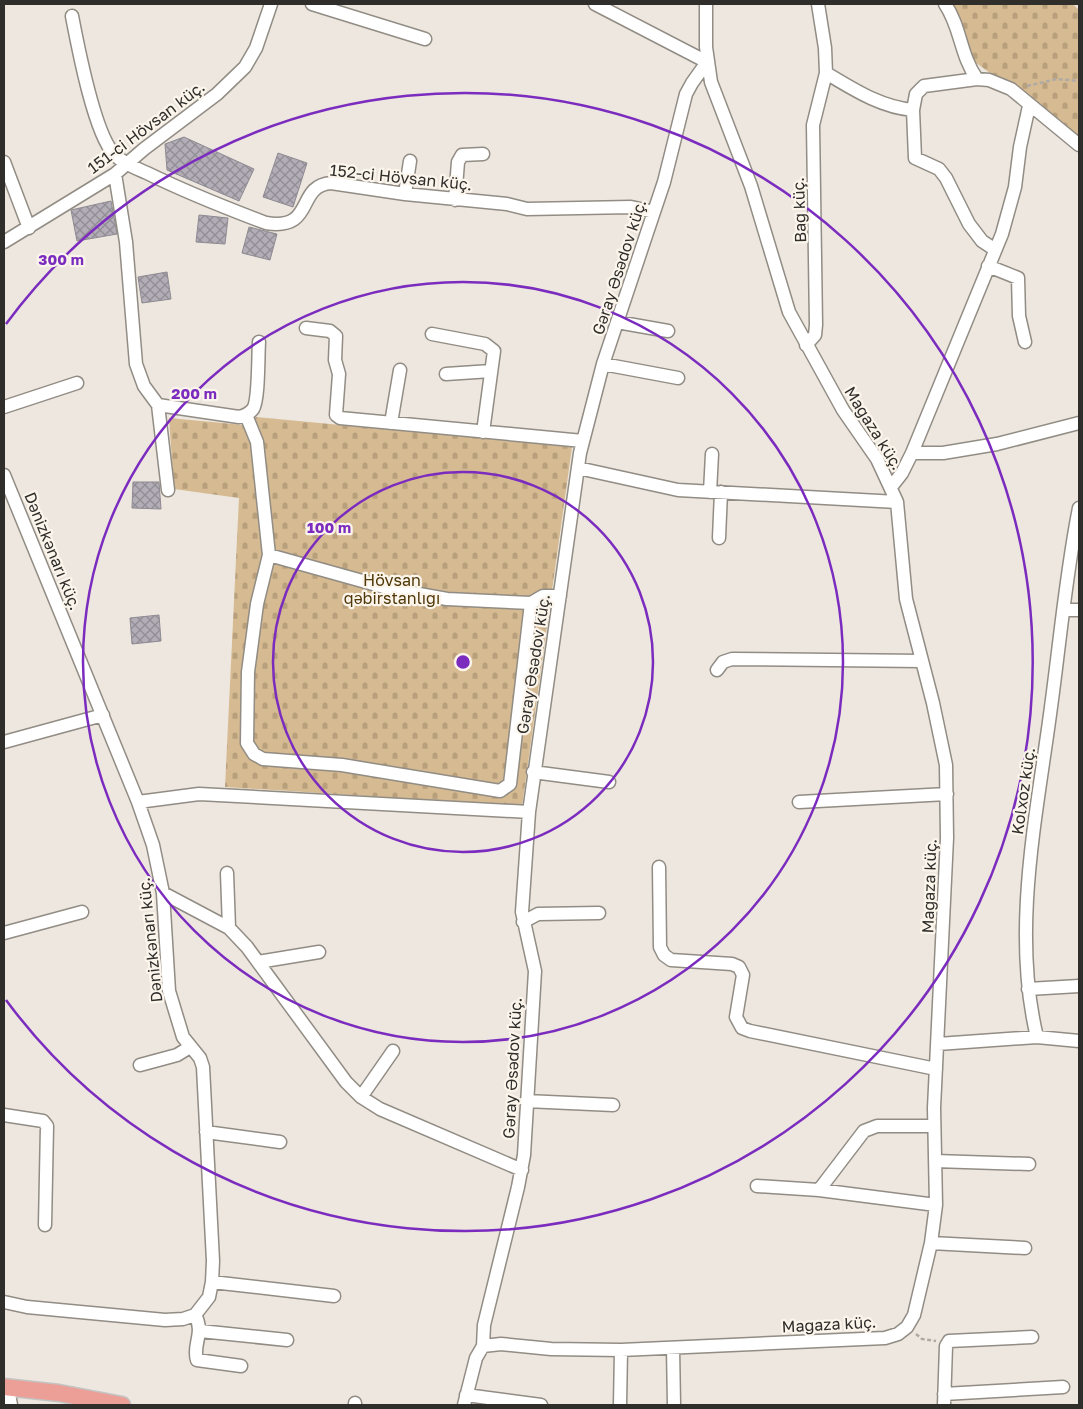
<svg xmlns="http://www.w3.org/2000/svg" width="1083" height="1409" viewBox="0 0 1083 1409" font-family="'Golos Text',sans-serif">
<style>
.cemetery{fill:url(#cemetery-stones)}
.building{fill:url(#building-cross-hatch);stroke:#8e8a92}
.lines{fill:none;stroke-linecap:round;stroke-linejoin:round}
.minor-casing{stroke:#918c84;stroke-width:15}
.major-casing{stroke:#c5c4c4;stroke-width:19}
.path{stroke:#afaba4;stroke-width:2.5;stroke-dasharray:4 2.5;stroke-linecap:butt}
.minor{stroke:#fff;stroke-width:12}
.major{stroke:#eb9f96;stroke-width:16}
.ring{fill:none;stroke:#7b2cbf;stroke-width:2.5}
.labels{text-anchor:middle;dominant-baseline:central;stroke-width:4.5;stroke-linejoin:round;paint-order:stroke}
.street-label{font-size:16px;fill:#302e2b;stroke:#fbf5ec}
.park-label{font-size:16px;fill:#503708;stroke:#fbf5ec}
.centre{fill:#7b2cbf;stroke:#fbf5ec;stroke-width:2.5}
.ring-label{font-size:15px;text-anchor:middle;font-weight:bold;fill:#7b2cbf;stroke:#fbf5ec;stroke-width:4.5;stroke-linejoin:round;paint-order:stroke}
</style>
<defs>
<pattern id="cemetery-stones" width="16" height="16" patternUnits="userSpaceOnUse" patternTransform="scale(1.25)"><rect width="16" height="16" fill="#d6ba91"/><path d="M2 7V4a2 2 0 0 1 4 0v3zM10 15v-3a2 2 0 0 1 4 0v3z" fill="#b8a07d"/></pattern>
<pattern id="building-cross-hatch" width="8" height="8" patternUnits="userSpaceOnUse" patternTransform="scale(1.25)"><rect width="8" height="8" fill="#b2adb6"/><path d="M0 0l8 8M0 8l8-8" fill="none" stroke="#918d94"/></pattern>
</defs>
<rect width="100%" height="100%" fill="#ede7df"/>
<!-- cemetery -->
<path class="cemetery" d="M952 4H1073L1079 10V139L975 62 966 47 961 20Z
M256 417 572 447 522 806 225 787 239 498 174 489 169 418 244 425Z"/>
<!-- building -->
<path class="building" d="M184 137 254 169 239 201 167 170 165 144Z
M278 153 307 163 293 207 263 197Z
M111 201 117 234 77 241 71 210Z
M199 215 228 218 225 244 196 242Z
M249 227 277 234 270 260 242 253Z
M167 272 171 299 142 303 138 277Z
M133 482H159L161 509 132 508Z
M159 615 161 641 132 644 130 618Z"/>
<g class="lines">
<defs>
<path id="minor" d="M312 4 425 39
M595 4 707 62
M818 4 825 48 826 73C853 89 880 107 913 110L916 94 924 86 977 79 989 80 1011 89 1079 145
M945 4C961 27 960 55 977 79
M72 16C78 47 94 133 114 154 122 163 136 168 147 173 186 192 226 208 266 223 316 231 295 186 331 183L405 194 507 204 527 209 631 207 654 212
M913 110 915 158 939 169 946 178 969 224 982 241 994 249
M4 162 29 228
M115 174 126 242 136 364 144 386 158 405 168 490
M405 194 410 161
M455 200 458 162 462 155 483 154
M4 242 115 174 144 149 217 94 245 67 256 48 271 4
M988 266 1018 278 1019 316 1025 342
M617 322 668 331
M306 328 330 331 336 336 335 360 339 374 336 415 340 418 583 441
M432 334 485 344 494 351 483 432
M806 345 815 335 816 325 813 125 826 73
M603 364 678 378
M446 374 491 371
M158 405 239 417C244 416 249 414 253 409 259 400 258 355 259 342
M4 407 77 383
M246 415 257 442 269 555 257 604 248 672 247 743 254 754 263 759 342 765 500 791 510 784 531 603
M391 423 400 370
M912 453H943L997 444 1079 423
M578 468 678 490 897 502
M4 475 138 802 153 845 163 893 169 991 183 1037 200 1058 203 1067 213 1261 212 1282 209 1297 195 1315 183 1319 165 1320 27 1307 4 1302
M891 487 902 473 912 453 1002 234 1015 187 1020 147 1029 106
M710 492 712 454
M1079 508C1066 573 1060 641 1051 707 1037 814 1011 930 1037 1037L1079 1041
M719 538 721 492
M269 555 391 589 447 599 531 603 543 596H560
M1064 610H1079
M717 670 723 662 732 659 922 661
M4 742 103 715
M533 772 609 782
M138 802 199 794 529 812
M799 802 947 794
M659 867 660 947 664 955 671 960 732 964 739 967 743 975 736 1017 742 1028 750 1031 936 1069
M227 873 229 928
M163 893 229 928 247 947 346 1082 361 1097 380 1109 522 1170
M523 922 538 914 599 913
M4 933 82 912
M258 962 319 952
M1028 989 1079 986
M938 1044 1037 1037
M140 1065 177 1055 190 1047
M361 1097 393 1051
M526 1101 613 1105
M4 1115 43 1121 47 1126 45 1225
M206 1132 280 1142
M935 1161 1029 1164
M757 1186 819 1190 936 1205
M819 1190 864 1131 877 1126H934
M931 1243 1025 1248
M212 1282 334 1296
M195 1315C205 1333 192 1345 197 1360L241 1366
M200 1331 287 1340
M483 1346 501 1344 551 1349 621 1350 885 1338 898 1334 907 1327 914 1315 931 1243 936 1205 934 1108 947 838 946 765 933 703 906 599 897 502 877 459 843 410 789 312 751 186 711 82 706 47V4
M483 1346 484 1325 518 1187 524 1155 535 971 522 912 529 812 580 453 603 364 664 182 686 94 692 83 707 62
M673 1348 674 1405
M8 1388 11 1405
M944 1394 1063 1387
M466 1395 541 1405
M355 1405V1403
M464 1405 476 1358 483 1346
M620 1405 621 1350
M944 1405 946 1346 949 1341 1032 1337"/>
<path id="major" d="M4 1387 59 1393 122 1405"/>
</defs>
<!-- minor casing -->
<use href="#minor" class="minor-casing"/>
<!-- major casing -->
<use href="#major" class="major-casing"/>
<!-- path -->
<path class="path" d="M1027 86 1057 79 1079 81
M916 1334 922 1339 936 1341"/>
<!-- minor -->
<use href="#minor" class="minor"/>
<!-- major -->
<use href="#major" class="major"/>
</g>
<!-- distance rings -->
<g class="ring">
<circle cx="463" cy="662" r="190"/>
<circle cx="463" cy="662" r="380"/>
<path d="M6 324A569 569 0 1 1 6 1000"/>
</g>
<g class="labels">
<!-- street labels -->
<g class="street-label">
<text transform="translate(146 127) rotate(-37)">151-ci Hövsan küç.</text>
<text transform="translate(401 177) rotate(6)">152-ci Hövsan küç.</text>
<text transform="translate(799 210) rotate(-92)">Bağ küç.</text>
<text transform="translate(619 267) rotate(-72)">Gəray Əsədov küç.</text>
<text transform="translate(874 428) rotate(58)">Mağaza küç.</text>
<text transform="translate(53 551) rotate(68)">Dənizkənarı küç.</text>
<text transform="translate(533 664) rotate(-81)">Gəray Əsədov küç.</text>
<text transform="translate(1023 791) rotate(-82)">Kolxoz küç.</text>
<text transform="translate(929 886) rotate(-88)">Mağaza küç.</text>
<text transform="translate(150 940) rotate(-96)">Dənizkənarı küç.</text>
<text transform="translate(512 1068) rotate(-87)">Gəray Əsədov küç.</text>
<text transform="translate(829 1324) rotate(-3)">Mağaza küç.</text>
</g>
<!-- park labels -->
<g class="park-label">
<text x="392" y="580">Hövsan<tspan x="392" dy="18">qəbirstanlığı</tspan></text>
</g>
</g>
<circle cx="463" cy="662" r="8" class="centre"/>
<g class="ring-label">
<text x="61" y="265">300 m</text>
<text x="194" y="399">200 m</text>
<text x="329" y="533">100 m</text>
</g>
<!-- border -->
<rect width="1083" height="1409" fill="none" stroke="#302e2b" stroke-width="10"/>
</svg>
